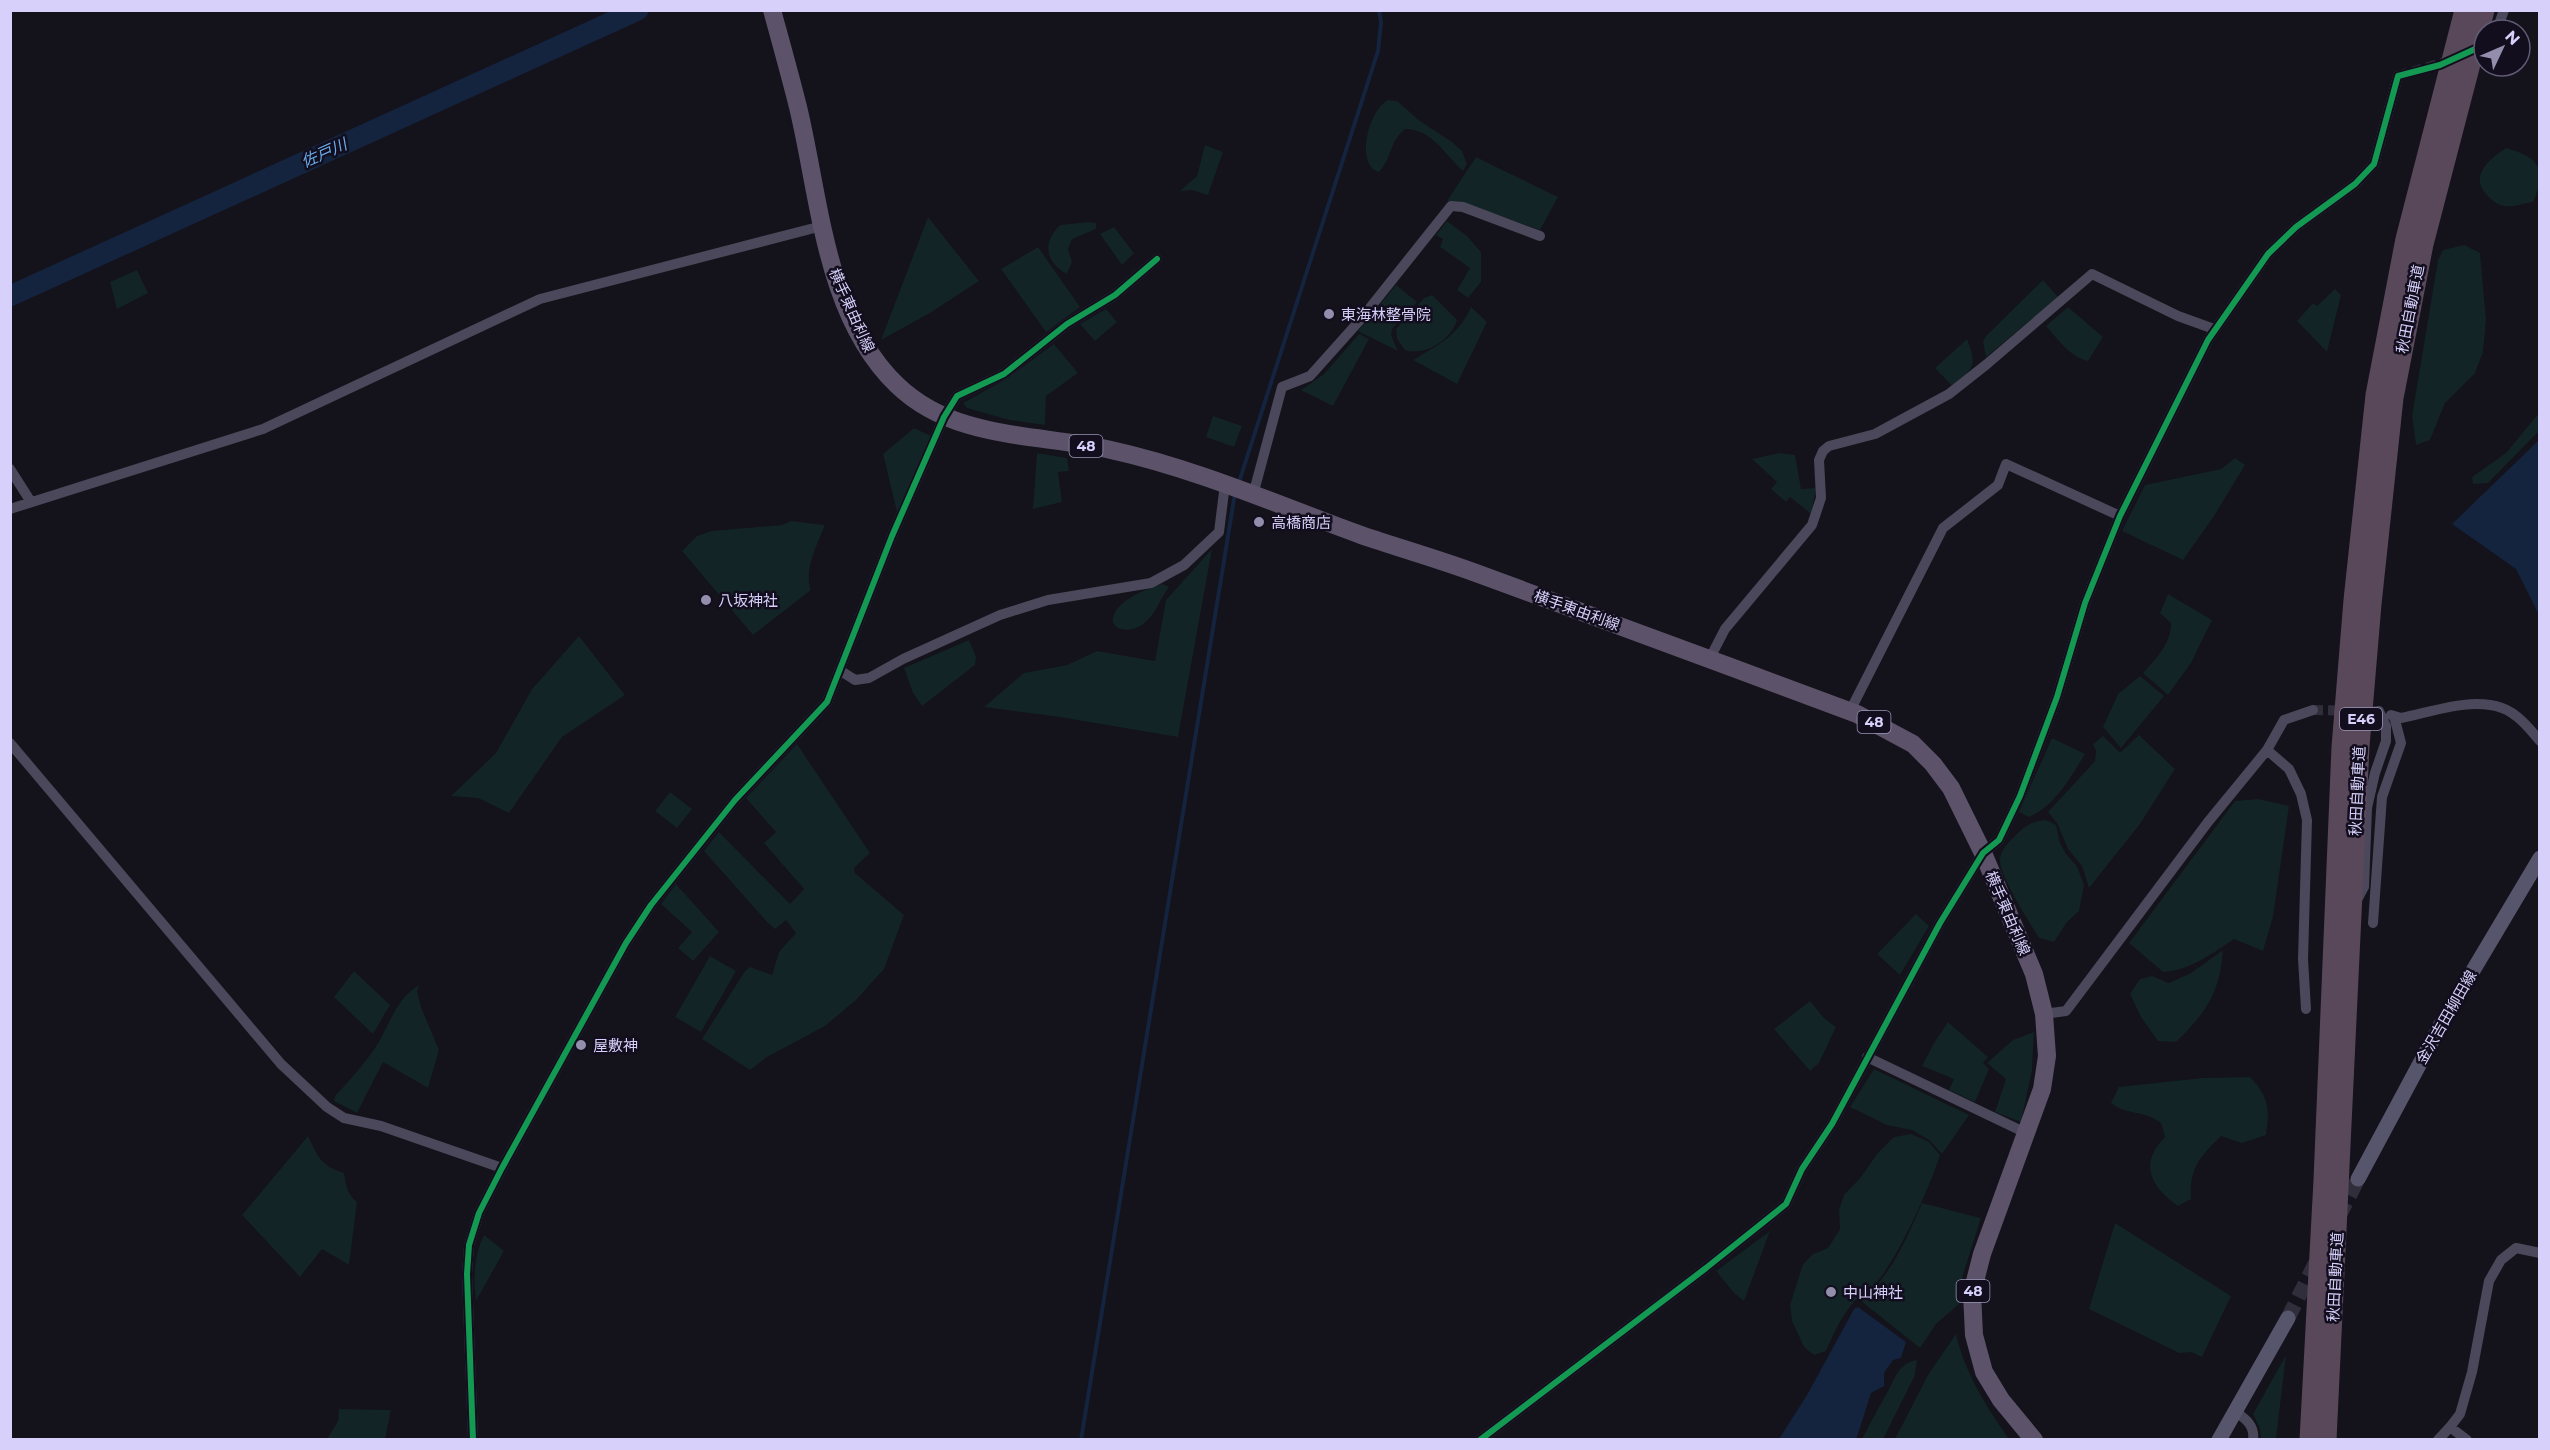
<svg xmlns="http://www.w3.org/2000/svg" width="2550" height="1450" viewBox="0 0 2550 1450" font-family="Montserrat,'Noto Sans JP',sans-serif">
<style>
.green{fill:#122425}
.water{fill:#14233e}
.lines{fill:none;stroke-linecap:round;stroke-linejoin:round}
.stream{stroke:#14233e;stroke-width:4}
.river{stroke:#14233e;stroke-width:21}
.minor-tunnel{stroke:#312e3c;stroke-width:10;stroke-dasharray:10 5;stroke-linecap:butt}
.secondary-tunnel{stroke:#312e3c;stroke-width:15;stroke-dasharray:15 8;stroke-linecap:butt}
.minor{stroke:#4a485a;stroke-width:10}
.secondary{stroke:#57556c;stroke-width:15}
.primary{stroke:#5c536a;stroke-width:18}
.motorway{stroke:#59485a;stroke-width:21}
.cycleway-casing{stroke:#120e1e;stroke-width:10}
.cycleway{stroke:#139951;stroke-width:6}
.poi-dot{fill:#928eac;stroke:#120e1e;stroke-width:2}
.labels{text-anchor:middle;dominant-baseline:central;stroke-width:5;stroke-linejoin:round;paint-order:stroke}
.shield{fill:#120e1e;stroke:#9b96b8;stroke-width:1.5}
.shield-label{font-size:14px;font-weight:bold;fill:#d6d0fa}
.street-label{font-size:15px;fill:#d6d0fa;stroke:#120e1e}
.poi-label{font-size:15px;fill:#d6d0fa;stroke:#120e1e;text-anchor:start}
.water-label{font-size:16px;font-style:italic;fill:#6aadee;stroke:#120e1e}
</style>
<rect width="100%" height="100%" fill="#14121a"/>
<!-- green -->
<path class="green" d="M1388 100 1397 101 1420 121 1452 142 1462 151 1467 164 1463 171C1445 155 1432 129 1405 129 1389 142 1392 159 1379 172 1354 165 1369 109 1388 100Z
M1205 145 1223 152 1208 195 1192 190 1180 191 1197 176Z
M2506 148C2539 157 2548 169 2533 202 2525 203 2512 208 2504 206 2497 205 2489 198 2485 193 2470 174 2491 158 2506 148Z
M1476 157 1558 197 1540 230 1462 202 1447 201Z
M928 217 979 281 930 313 881 340Z
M1447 221 1467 236 1481 252V282L1468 298 1457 290 1470 268 1440 247 1443 239 1436 235Z
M1088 222 1096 223V229L1072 239 1068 249 1072 262 1067 274C1045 263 1042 242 1060 225Z
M1114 227 1134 253 1122 265 1100 234Z
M2464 245 2480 253 2486 320 2483 352 2475 373 2445 403 2430 440 2416 445 2412 416 2438 260 2443 250Z
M1038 247 1080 307 1046 332 1001 269Z
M137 270 148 293 117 309 110 282Z
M2043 280 2058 297 1986 357 1983 342 1986 336Z
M1396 285 1417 302 1392 329 1391 335 1398 351 1358 331Z
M2335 289 2341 295 2327 352 2297 321 2313 303 2317 306Z
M1432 295 1457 320C1452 339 1425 357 1405 350L1397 339 1396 329 1424 298Z
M1471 307 1487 322 1457 384 1413 360C1438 345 1459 335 1471 307Z
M2068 307 2103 337 2088 361C2069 356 2059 341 2046 326Z
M1106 309 1117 322 1095 341 1080 324Z
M1359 334 1369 339 1333 406 1301 390 1324 374Z
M1967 339C1978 367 1973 369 1952 386L1935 368Z
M1054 344 1078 373 1046 396 1045 425 1009 420 967 408 963 403 1006 379Z
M2539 413V431L2488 483 2473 484 2472 477 2506 453Z
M1213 416 1242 426 1234 447 1206 437Z
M914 428 931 436 897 512 883 454Z
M1037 453 1067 458 1069 471 1058 472 1062 502 1033 509Z
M1780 453 1795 455 1801 489 1816 488 1811 514 1790 497 1786 502 1771 489 1777 482 1752 459Z
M2235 458 2245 465 2214 516 2183 560 2122 531 2145 485 2221 469Z
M791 521 825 525C818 543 803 571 811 590L753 635 682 551 697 536 711 531 782 525Z
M1212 549 1178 737 1060 717 984 707 1024 673 1067 665 1097 651 1155 661 1166 600Z
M1162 584 1169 587C1160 599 1155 616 1142 625 1127 635 1103 629 1117 609 1127 596 1147 589 1162 584Z
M2168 594 2212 620 2191 663 2168 695 2143 673C2156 658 2171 644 2171 623L2160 613Z
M579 636 625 695 562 737 509 813 478 798 451 796 496 753 532 689Z
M969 640 976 657 975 665 922 706 913 693 904 668Z
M2140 676 2164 696 2121 748 2103 727 2118 694Z
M2139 735 2175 769 2140 824 2089 888 2082 866 2068 849 2057 823 2048 812 2095 761 2096 751 2093 744 2103 736 2120 753Z
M2052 738 2085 754C2071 777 2055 806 2029 817L2019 812Z
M797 744 870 853 854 868 855 873 904 915 884 969 856 1000 825 1026 767 1057 750 1070 702 1039 745 971 750 967 772 975 779 952 796 933 786 920 775 929 767 922 704 851 719 832 790 904 804 889 764 843 776 832 746 798Z
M670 792 692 809 677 828 655 811Z
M2258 799 2289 806 2273 917 2263 951 2234 939C2213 953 2189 971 2163 972L2129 943 2235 801Z
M2046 820 2056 825 2060 843 2066 854 2077 866 2084 885 2079 911 2067 922 2054 942 2039 938C2030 923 1999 876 2000 860 2001 849 2008 843 2015 836 2025 826 2032 821 2046 820Z
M676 884 719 932 693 961 678 948 692 932 661 904Z
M1916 914 1929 926 1900 975 1877 954Z
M2223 950C2220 993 2206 1013 2176 1042L2158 1041 2141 1017 2130 994 2140 979 2152 976 2169 983 2191 973Z
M710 956 736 971 701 1032 675 1017Z
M354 971 390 1005 373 1034 334 997Z
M420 985 417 991 421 1007 439 1050 428 1088 383 1062 357 1113 334 1101 335 1096C350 1080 365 1063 377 1045 390 1024 397 996 420 985Z
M1810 1001 1824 1018 1836 1027 1819 1063 1810 1071 1774 1029Z
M1948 1022 1988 1057 1983 1063 1989 1069 1975 1102 1949 1090 1954 1079 1922 1066 1934 1043Z
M2034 1032 2032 1070 2021 1122 1995 1112 2006 1079 1987 1063 2013 1040Z
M1874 1069 1969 1115 1942 1154 1929 1140 1912 1130 1887 1125 1850 1107Z
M2250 1077C2269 1096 2270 1110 2266 1135L2242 1143 2221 1136C2200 1157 2189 1168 2191 1199L2178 1206C2151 1187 2138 1164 2165 1137L2161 1123C2142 1109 2127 1116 2111 1103L2119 1087 2202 1078Z
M1911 1134 1929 1142 1940 1155C1930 1187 1898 1258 1877 1282 1870 1290 1859 1295 1853 1303 1841 1317 1833 1335 1826 1351L1814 1355 1804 1347 1792 1321 1790 1305 1803 1264 1813 1254 1828 1248 1840 1229 1839 1210 1844 1195 1861 1177 1877 1154 1894 1137Z
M308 1136C319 1158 320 1165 344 1173 346 1185 347 1194 357 1202L349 1265 322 1249 300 1277 242 1215Z
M1922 1203 1981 1218 1962 1278 1959 1304 1936 1324 1920 1348 1861 1301C1893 1272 1905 1242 1922 1203Z
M2115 1223 2231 1296 2202 1357 2191 1352 2179 1353 2089 1309Z
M1770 1231 1744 1301 1735 1294 1716 1271Z
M484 1235 504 1251 476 1301C473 1279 474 1255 484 1235Z
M1956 1334C1965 1373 1986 1406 2009 1439H1895L1928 1375Z
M2286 1355 2276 1439H2261L2260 1429 2253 1414Z
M1917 1360 1915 1375 1883 1439H1862C1870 1424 1878 1408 1887 1393 1895 1379 1898 1363 1917 1360Z
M339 1409 391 1410 385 1439H327L338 1421Z"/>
<!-- water -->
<path class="water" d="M2539 440V615L2516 569 2452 524Z
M1858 1307 1906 1342 1901 1358 1893 1360 1884 1373V1386L1871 1393 1857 1437 1855 1440 1779 1439 1807 1395 1854 1309Z"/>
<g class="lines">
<!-- stream -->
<path class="stream" d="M1240 479 1378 51 1381 22 1379 10
M1081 1440 1235 493"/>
<!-- river -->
<path class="river" d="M10 296 638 10"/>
<!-- minor-tunnel -->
<path class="minor-tunnel" d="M2398 76 2452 60
M2313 710 2379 711"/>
<!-- secondary-tunnel -->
<path class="secondary-tunnel" d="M2339 1216 2358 1179
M2288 1318 2316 1262"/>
<!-- minor -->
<path class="minor" d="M2497 30 2504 10
M10 469 31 502
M1253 495 1282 387 1310 376 1361 319 1451 206 1463 207 1540 236
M10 509 263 429 540 299 822 226
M1710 658 1725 629 1812 525 1821 498 1819 460 1823 451 1829 446 1875 434 1949 394 1987 364 2092 274 2178 316 2214 329
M841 671 855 680 869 678 903 659 1000 615 1048 600 1151 583 1184 565 1219 532 1225 484
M1850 711 1943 528 1998 485 2006 464 2120 516
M2391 715 2401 718C2432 712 2471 697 2502 708 2517 713 2530 729 2540 741
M10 743 281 1064 327 1107 344 1118 381 1126 502 1168
M2267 750 2289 769 2301 794 2307 820 2303 959 2306 1009
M2357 900 2364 887 2367 808 2375 773 2386 741V726L2379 711
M2373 923 2382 797 2401 743 2394 716
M2044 1014 2066 1011 2208 822 2267 750 2284 720 2313 710
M1867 1057 2026 1133
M2236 1412C2246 1419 2255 1426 2253 1440
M2450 1427 2460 1414 2472 1372 2489 1281 2501 1260 2516 1248 2540 1253
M473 1440 467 1274 469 1245 479 1213 502 1168 626 943 651 905 735 800 827 702 892 536 944 417 957 396 1004 374 1067 324 1115 295 1157 259
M1480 1440 1706 1268 1786 1204 1802 1169 1832 1124 1940 923 1983 853 1999 840 2020 796 2057 697 2085 603 2120 516 2208 340 2268 254 2296 227 2355 184 2374 164 2398 76
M2438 1440 2450 1427 2467 1440"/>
<!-- secondary -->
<path class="secondary" d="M2358 1179 2440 1026 2540 858
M2219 1440 2288 1318"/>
<!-- primary -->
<path class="primary" d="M772 10C781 43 790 75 798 107 820 198 825 316 897 385 955 441 1038 433 1111 450 1197 469 1278 505 1361 535 1399 548 1438 559 1476 573 1603 619 1730 667 1857 714L1913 744 1933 764 1951 788 1983 853 2034 974 2044 1014 2047 1056 2042 1089 1982 1254 1972 1293 1974 1335 1984 1372 2001 1400 2034 1440"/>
<!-- motorway -->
<path class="motorway" d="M2310 1440 2324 1180 2342 747 2354 600 2376 395 2406 239 2465 10
M2326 1440 2359 746 2371 604 2393 398 2423 244 2484 10"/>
<defs>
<path id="cycleway" d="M473 1440 467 1274 469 1245 479 1213 502 1168 626 943 651 905 735 800 827 702 892 536 944 417 957 396 1004 374 1067 324 1115 295 1157 259
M1480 1440 1706 1268 1786 1204 1802 1169 1832 1124 1940 923 1983 853 1999 840 2020 796 2057 697 2085 603 2120 516 2208 340 2268 254 2296 227 2355 184 2374 164 2398 76 2440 65 2484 45"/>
</defs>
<!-- cycleway casing -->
<use href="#cycleway" class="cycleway-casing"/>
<!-- cycleway -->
<use href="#cycleway" class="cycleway"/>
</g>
<!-- markers -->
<g class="poi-dot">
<circle cx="1329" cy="314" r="6"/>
<circle cx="1259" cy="522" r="6"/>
<circle cx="706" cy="600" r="6"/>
<circle cx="581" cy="1045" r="6"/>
<circle cx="1831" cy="1292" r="6"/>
</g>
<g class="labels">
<!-- shield labels -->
<g class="shield">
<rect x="1069.5" y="435" width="33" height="22" rx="4.5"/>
<rect x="2340" y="708" width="42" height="22" rx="4.5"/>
<rect x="1857.5" y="711" width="33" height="22" rx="4.5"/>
<rect x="1956.5" y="1280" width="33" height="22" rx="4.5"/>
</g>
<g class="shield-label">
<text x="1086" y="446">48</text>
<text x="2361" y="719">E46</text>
<text x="1874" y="722">48</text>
<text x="1973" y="1291">48</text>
</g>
<!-- street labels -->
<g class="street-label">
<text transform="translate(2410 309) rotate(-79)">秋田自動車道</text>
<text transform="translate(852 310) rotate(66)">横手東由利線</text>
<text transform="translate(1577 610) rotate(20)">横手東由利線</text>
<text transform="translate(2357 791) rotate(-87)">秋田自動車道</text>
<text transform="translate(2008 913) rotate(67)">横手東由利線</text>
<text transform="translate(2446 1017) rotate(-60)">金沢吉田柳田線</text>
<text transform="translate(2335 1277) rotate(-87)">秋田自動車道</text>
</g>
<!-- poi labels -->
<g class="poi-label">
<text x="1341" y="314">東海林整骨院</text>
<text x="1271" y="522">高橋商店</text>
<text x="718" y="600">八坂神社</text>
<text x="593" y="1045">屋敷神</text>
<text x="1843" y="1292">中山神社</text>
</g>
<!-- water labels -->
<g class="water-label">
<text transform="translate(324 153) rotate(-24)">佐戸川</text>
</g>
</g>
<!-- border -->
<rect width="2550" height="1450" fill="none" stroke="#d6d0fa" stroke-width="24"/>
<!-- north arrow -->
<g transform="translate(2502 48) rotate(46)"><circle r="28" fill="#120e1e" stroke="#605c76" stroke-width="1.5"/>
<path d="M0-4.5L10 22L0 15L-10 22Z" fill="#928eac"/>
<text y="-9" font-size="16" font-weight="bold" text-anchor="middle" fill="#d6d0fa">N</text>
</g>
</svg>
